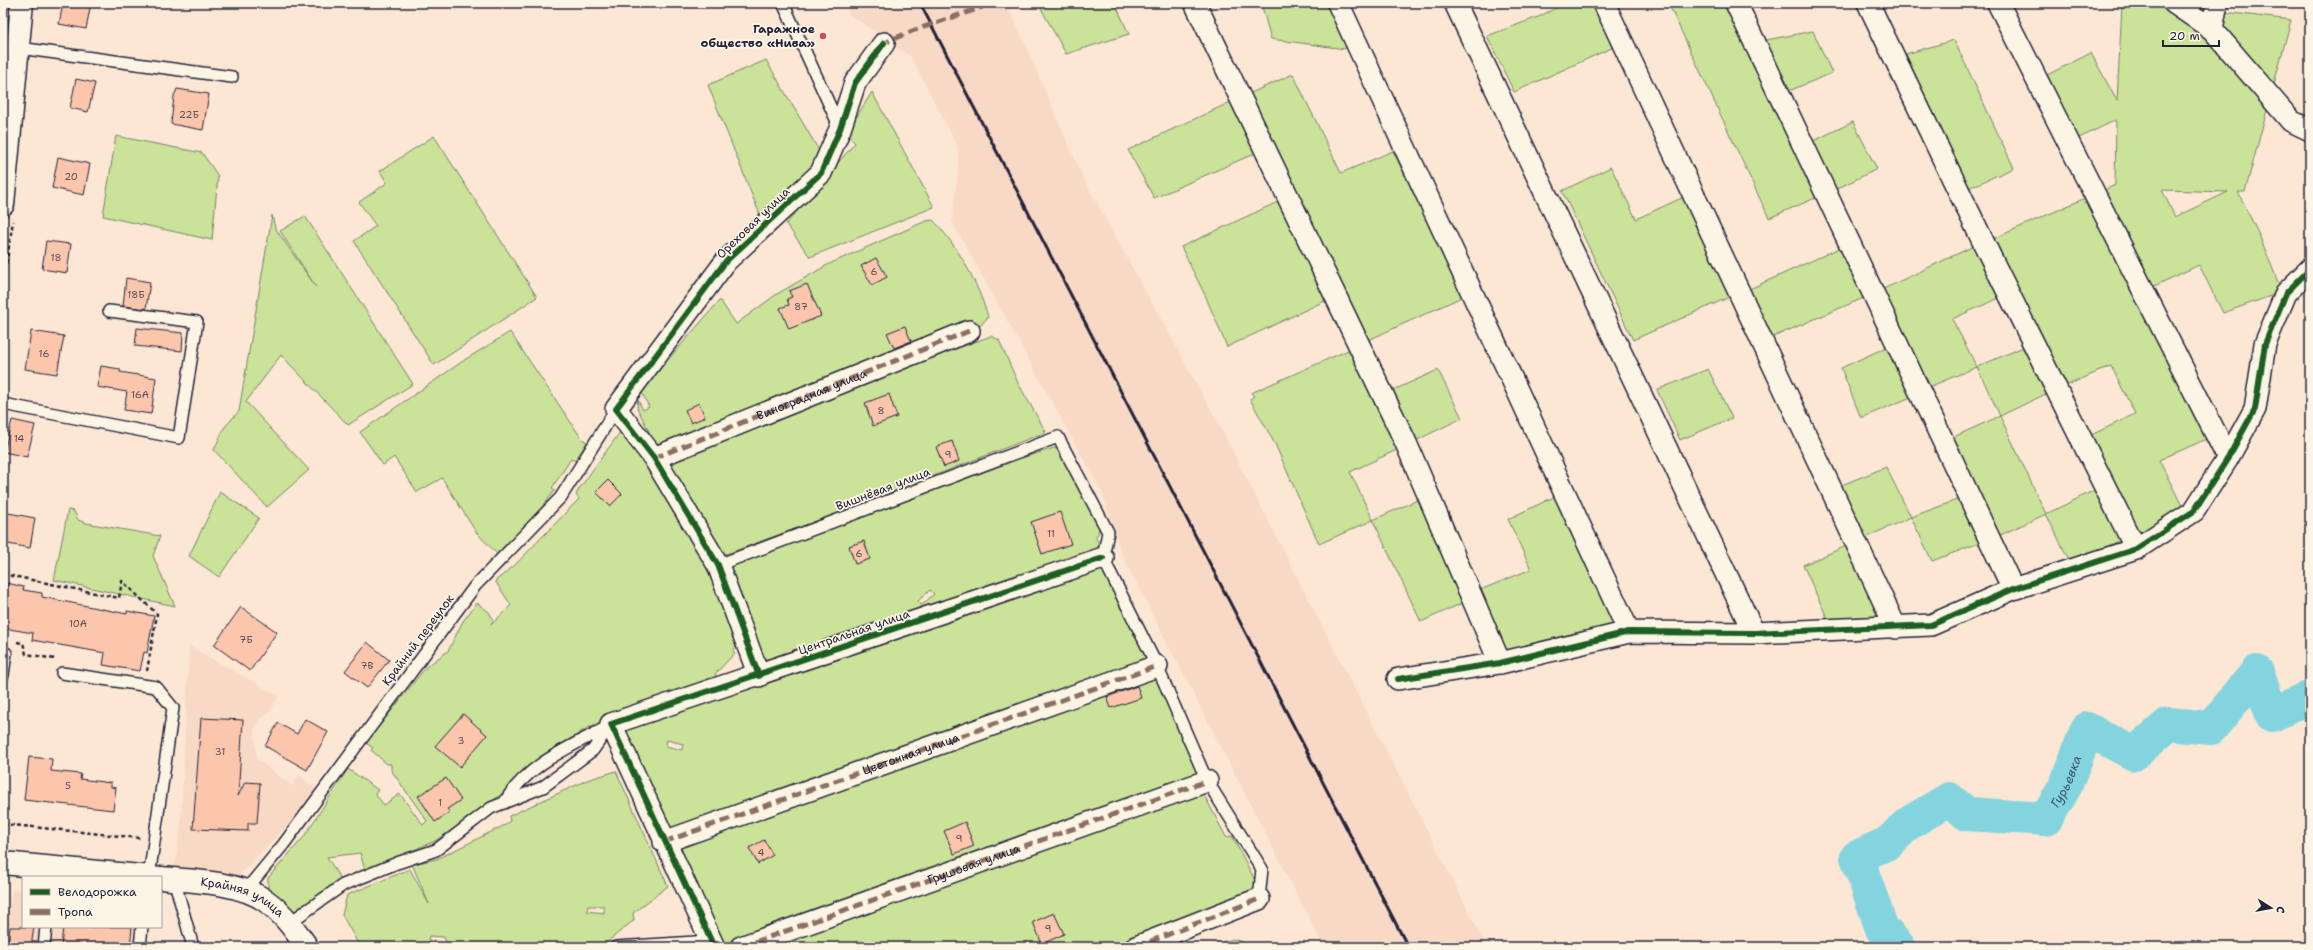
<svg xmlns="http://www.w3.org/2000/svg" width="2313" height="950" viewBox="0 0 2313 950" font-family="'Shantell Sans',sans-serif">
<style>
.built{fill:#f8d9c5}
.green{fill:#cae399;stroke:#76826a;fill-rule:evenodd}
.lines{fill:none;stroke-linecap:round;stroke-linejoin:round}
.river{stroke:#84d4e0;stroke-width:34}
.building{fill:#fcc6ad;stroke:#22223b}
.service-casing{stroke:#22223b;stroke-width:14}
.minor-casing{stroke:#22223b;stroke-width:24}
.secondary-casing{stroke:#22223b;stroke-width:25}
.path{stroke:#22223b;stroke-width:2.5;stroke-dasharray:4 3;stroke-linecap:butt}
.service{stroke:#fcf5e5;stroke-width:11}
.minor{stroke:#fcf5e5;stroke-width:21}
.secondary{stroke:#fcf5e5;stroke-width:22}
.rail{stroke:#22223b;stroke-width:3}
.quiet{stroke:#8d6e63;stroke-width:5;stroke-dasharray:10 5;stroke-linecap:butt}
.cycleway-casing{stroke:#fcf5e5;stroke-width:8}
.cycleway{stroke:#1b5e20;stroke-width:6}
.poi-dot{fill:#d1495b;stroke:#fcf5e5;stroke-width:1.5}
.labels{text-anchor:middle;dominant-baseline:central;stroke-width:3.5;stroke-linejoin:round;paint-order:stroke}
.number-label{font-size:10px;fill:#584b58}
.poi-label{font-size:12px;font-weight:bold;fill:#22223b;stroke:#fcf5e5;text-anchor:end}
.street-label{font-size:12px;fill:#22223b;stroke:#fcf5e5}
.water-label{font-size:13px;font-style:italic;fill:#3f576d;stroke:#fcf5e5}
</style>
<rect width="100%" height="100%" fill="#fce7d4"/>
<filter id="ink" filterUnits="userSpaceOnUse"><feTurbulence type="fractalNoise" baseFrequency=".025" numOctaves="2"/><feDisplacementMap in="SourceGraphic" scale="8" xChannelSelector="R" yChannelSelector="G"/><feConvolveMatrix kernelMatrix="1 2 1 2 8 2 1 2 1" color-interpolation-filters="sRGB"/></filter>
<g filter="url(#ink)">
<!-- built -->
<path class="built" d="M844 3H1007L1083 178 1217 421 1487 947H1324L1122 555 1102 492 952 221 958 170V147L911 57 850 15Z
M189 646 279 696 270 711 259 721 254 729 257 759 292 786 299 775 318 791 293 820 234 880 174 872 181 823Z
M12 890 23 891V927H40L37 947H5Z
M51 927H142L140 947H49Z"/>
<!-- green -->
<path class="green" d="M1038 3H1115L1129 34 1066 54Z
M1261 3H1332L1347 41 1345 49 1271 39Z
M1566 3H1597L1616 46 1514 92 1487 36 1538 17Z
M1668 3H1730L1820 196 1769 218Z
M2122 5 2191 8 2291 20 2245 192H2238L2260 237 2282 292 2223 313 2199 265 2148 289 2100 192 2115 185 2116 120 2075 140 2045 76 2091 53 2117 101ZM2162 190 2228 192 2175 217Z
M1813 31 1832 73 1784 93 1761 41Z
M1954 40 2014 168 1964 190 1906 54Z
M766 60 821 154 798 186 762 220 708 85Z
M1293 74 1341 173 1393 151 1464 296 1362 343 1244 96Z
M872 92 934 207 810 257 786 224 855 143 848 135 849 129Z
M1233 101 1258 152 1154 198 1128 150Z
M1853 122 1877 169 1830 192 1807 144Z
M116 136 202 153 218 176 212 240 103 216Z
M434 136 537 297 434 365 354 241 376 226 359 202 387 183 380 171Z
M1611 167 1636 219 1686 196 1734 295 1633 340 1562 191Z
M2090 196 2209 438 2159 460 2183 508 2141 539 2085 438 2135 414 2111 366 2061 388 1988 241Z
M1282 200 1329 299 1227 347 1205 295 1181 247Z
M272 215 275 228 316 287 280 231 305 216 413 384 348 425 281 355 246 402 309 470 267 507 214 450 224 428 239 411Z
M933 220C958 246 978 283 988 317L980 326 967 331 666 444 655 443 637 408 638 400 643 410 649 407 641 391 720 300 736 324 777 294 829 264 926 221Z
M1978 244 2004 296 1952 319 1977 367 2028 345 2050 392 2000 416 2046 514 2097 489 2121 540 2071 564 2046 514 1996 537 1949 439 2000 416 1977 367 1924 389 1877 292Z
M1844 246 1868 296 1766 340 1743 292Z
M510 332 582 439 587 442 575 461 571 459 552 488 555 490 529 524 498 555 476 532 442 478 417 492 394 457 383 465 360 432 466 359Z
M991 336 999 340 1018 383 1046 432 836 514 726 554 722 553 668 462 817 400Z
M1891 345 1916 395 1861 418 1841 368Z
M1353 348 1401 448 1350 472 1373 520 1424 497 1469 600 1421 622 1373 520 1319 544 1275 444 1250 399 1254 396 1251 393Z
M1708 369 1732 418 1680 440 1657 390Z
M1438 370 1462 418 1411 443 1387 393Z
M623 428 630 437C669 502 716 568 739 641L733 651 735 653 715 674 717 679 614 715 582 731 472 817 435 841 365 870 360 853 327 857 341 880 294 913 268 888V878L303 838 348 769 378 790 375 794 384 805 400 794 423 825 427 821 391 770V764H387L371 750 373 748 366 743 426 667 448 651 463 621 477 603 489 612 493 619 491 625 511 605 495 581 514 566 579 499 576 495 579 489Z
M1054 448 1059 450 1099 527 1098 534 1095 537 1098 541V551L768 663 764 661 765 657 761 653 753 632 755 630 747 617 729 571 730 566 1009 462ZM930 590 934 594 922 605 918 601Z
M1886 467 1911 517 1965 497 1985 541 1932 561 1911 517 1862 539 1837 487Z
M220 492 259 518 219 577 189 556Z
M1558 495 1616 619 1611 630 1506 652 1478 591 1531 569 1508 519Z
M68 510 74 511 78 520 86 523 160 536 153 556 175 606 54 580Z
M1853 543 1880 617 1830 624 1803 565Z
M1095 565 1108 576 1147 655 1144 664 669 832 625 731 630 727ZM667 740 683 744 682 750 666 746Z
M1156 678 1198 767 1196 776 722 946 675 845Z
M616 771 668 886 633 913 634 920 601 947H360L342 915 347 895 410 869 429 904 412 864 437 859 505 825 510 821 509 816 587 780ZM588 906H604V913L587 911ZM429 936 444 937 447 944 428 943Z
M1201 789 1226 837 1232 836 1259 888 1122 947H756Z
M1233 939 1257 947H1207Z"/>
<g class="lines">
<!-- river -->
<path class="river" id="s1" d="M1899 947 1882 929 1857 857 1888 843 1909 823 1949 799 1967 814 2046 819 2066 785 2087 729 2134 754 2169 724 2211 728 2257 672 2272 715 2310 697"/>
</g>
<!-- building -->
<path class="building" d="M63 3H91L86 29 59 24Z
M76 79 95 83 88 112 70 108Z
M177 89 209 94 203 130 171 124 174 96Z
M58 157 90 164 84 195 52 188Z
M46 241 71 244 67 273 42 269Z
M876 258 887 277 872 285 861 266Z
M126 278 150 282 146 309 123 306Z
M807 284 821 316 789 329 780 308 789 305 787 299 792 297 789 291Z
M905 326 911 341 894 348 887 333Z
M137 328 183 333 182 351 135 346Z
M31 331 64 336 57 374 25 369Z
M101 366 120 369V372L156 378 151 414 124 410 127 392 97 387Z
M889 394 897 417 873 426 865 403Z
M699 403 705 417 691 423 685 410Z
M12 420 35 425 27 457 4 452Z
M952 441 959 461 944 467 936 447Z
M608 480 622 494 610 506 596 492Z
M3 512 35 518 30 548 3 543Z
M1060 512 1071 544 1042 554 1031 522Z
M864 541 870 559 855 564 849 546Z
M7 583 24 587 23 590 42 593V597L127 614V611L154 616 147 653 144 652 140 671 103 665 105 653 43 642 32 640 33 633 3 628V586L7 587Z
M241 607 277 632 250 671 214 645Z
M367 642 389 660 367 688 345 671Z
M1137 686 1141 698 1111 708 1107 697Z
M463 714 487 735 460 767 435 746Z
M201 718 243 720 238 796 245 782 260 783 257 823H248V831L193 829Z
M305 719 328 732 307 770 265 746 278 723 297 734Z
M29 757 52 759 51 771 81 774 80 779 111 783V787L116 788 113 810 24 800Z
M446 778 461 800 447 809 450 812 435 822 418 796Z
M965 822 974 846 954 854 944 831Z
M764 840 773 855 758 864 749 848Z
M1054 913 1064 934 1042 944 1033 922Z
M10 927H34L31 947H8Z
M63 927H132L130 947H61Z"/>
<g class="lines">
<defs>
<path id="service" d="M783 3 840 128
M19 48 232 77
M3 404 179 438 197 322 109 311
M718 565 1058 437 1108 532 1103 558 1157 666 1207 781 1262 869 1259 899
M3 653H6L3 675
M62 673 156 687 173 708 149 877
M504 803C526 765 570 747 607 727
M174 879 193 947
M245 891 283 845 475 586 561 497 616 409
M289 923 343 885 397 863 436 850 491 808 543 787 593 750 611 724
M44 947 46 927
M140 947 142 927
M616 947 711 941"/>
<path id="minor" d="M1195 3 1406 443 1500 663
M1338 3 1629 632
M1455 3 1754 633
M1604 3 1896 628
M1736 3 2013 589
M1868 3 1992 260 2136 549
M1998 3 2228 458
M2174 3 2212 29 2291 121 2310 130
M2212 29 2217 3
M654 458 969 331
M759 676 718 565 654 458 616 409 726 261 821 173 840 129 855 83 884 43
M1398 679 1500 663 1629 632 1754 633 1931 625 2013 589 2136 549 2194 511 2228 458 2255 409 2265 344 2286 293 2310 269
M664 842 1157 666
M714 947 611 724 1103 558
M741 947 1207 781
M1136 947 1259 899"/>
<g id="secondary">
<path d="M3 204 22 3"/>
<path d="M3 863 151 877"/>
<path id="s2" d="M161 878C192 881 240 882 266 901 283 913 295 930 307 947"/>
</g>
</defs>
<!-- service casing -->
<use href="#service" class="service-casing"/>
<!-- minor casing -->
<use href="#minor" class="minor-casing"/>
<!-- secondary casing -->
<use href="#secondary" class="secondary-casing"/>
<!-- path -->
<path class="path" d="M3 284 13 221
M3 574 119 598 122 581 157 614 147 671
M17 642 23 643 26 654 55 659
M3 824 140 838"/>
<!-- service -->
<use href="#service" class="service"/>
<!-- minor -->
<use href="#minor" class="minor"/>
<!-- secondary -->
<use href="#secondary" class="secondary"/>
<!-- rail -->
<path class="rail" d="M920 3 1408 947"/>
<!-- quiet -->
<g class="quiet">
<path d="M882 46 884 43 912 31 980 8 986 3"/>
<path id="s3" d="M654 458 969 331"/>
<path id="s4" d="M664 842 1157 666"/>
<path id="s5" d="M741 947 1207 781"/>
<path d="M1136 947 1259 899"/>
</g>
<defs>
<path id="cycleway" d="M759 676 718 565 654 458 616 409 726 261 821 173 840 129 855 83 884 43
M1398 679 1500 663 1629 632 1754 633 1931 625 2013 589 2136 549 2194 511 2228 458 2255 409 2265 344 2286 293 2310 269
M714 947 611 724 1103 558"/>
</defs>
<!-- cycleway casing -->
<use href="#cycleway" class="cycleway-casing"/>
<!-- cycleway -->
<use href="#cycleway" class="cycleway"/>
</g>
</g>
<!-- markers -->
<circle class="poi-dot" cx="823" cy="36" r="4"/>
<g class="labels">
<!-- number labels -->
<g class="number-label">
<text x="189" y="114">22Б</text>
<text x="71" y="176">20</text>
<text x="56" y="257">18</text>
<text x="874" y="271">6</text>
<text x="136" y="294">18Б</text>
<text x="801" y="306">87</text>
<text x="44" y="353">16</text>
<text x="140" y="394">16А</text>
<text x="881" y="410">8</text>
<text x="19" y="438">14</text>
<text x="948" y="454">9</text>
<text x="1051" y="533">11</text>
<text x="859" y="553">6</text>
<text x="78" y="623">10А</text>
<text x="246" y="639">7Б</text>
<text x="367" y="665">7В</text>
<text x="461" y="740">3</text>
<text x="220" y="751">31</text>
<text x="68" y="785">5</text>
<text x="440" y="802">1</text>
<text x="959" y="838">9</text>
<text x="761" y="852">4</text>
<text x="1048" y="928">9</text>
</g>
<!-- poi labels -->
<g class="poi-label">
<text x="815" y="29">Гаражное<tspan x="815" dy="14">общество «Нива»</tspan></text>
</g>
<!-- street labels -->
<g class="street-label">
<text transform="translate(753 223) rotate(-44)">Ореховая улица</text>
<text stroke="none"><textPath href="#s3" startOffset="170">Виноградная улица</textPath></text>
<text transform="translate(883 489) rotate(-21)">Вишнёвая улица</text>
<text transform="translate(854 632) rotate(-19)">Центральная улица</text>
<text transform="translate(418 640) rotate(-53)">Крайний переулок</text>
<text stroke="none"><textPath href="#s4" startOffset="262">Цветочная улица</textPath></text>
<text stroke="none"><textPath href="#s5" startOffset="247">Грушовая улица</textPath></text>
<text stroke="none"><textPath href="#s2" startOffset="85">Крайняя улица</textPath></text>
</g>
<!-- water labels -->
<g class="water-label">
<text stroke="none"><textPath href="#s1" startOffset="356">Гурьевка</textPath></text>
</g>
</g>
<!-- margin -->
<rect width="2313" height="950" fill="none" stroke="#fcf5e5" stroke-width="16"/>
<rect x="8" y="8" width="2297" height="934" fill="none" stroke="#22223b" stroke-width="1.5" filter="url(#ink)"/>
<!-- legend -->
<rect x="22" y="876" width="140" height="52" fill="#fcf5e5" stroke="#a5a1a1"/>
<rect x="30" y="889" width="20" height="6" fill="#1b5e20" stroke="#a5a1a1"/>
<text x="58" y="896" font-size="12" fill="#22223b">Велодорожка</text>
<rect x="30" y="909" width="20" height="6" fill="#8d6e63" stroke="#a5a1a1"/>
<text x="58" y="916" font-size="12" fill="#22223b">Тропа</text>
<!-- north arrow -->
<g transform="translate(2271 908) rotate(101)" stroke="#fcf5e5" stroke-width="3" paint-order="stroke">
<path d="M0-3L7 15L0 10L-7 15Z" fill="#22223b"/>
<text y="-6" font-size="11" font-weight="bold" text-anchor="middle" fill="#22223b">С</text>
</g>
<!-- scale -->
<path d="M2163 40v6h56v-6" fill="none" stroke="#22223b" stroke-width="2"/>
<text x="2169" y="40" font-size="12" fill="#22223b" stroke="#fcf5e5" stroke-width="3" paint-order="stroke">20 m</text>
</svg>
